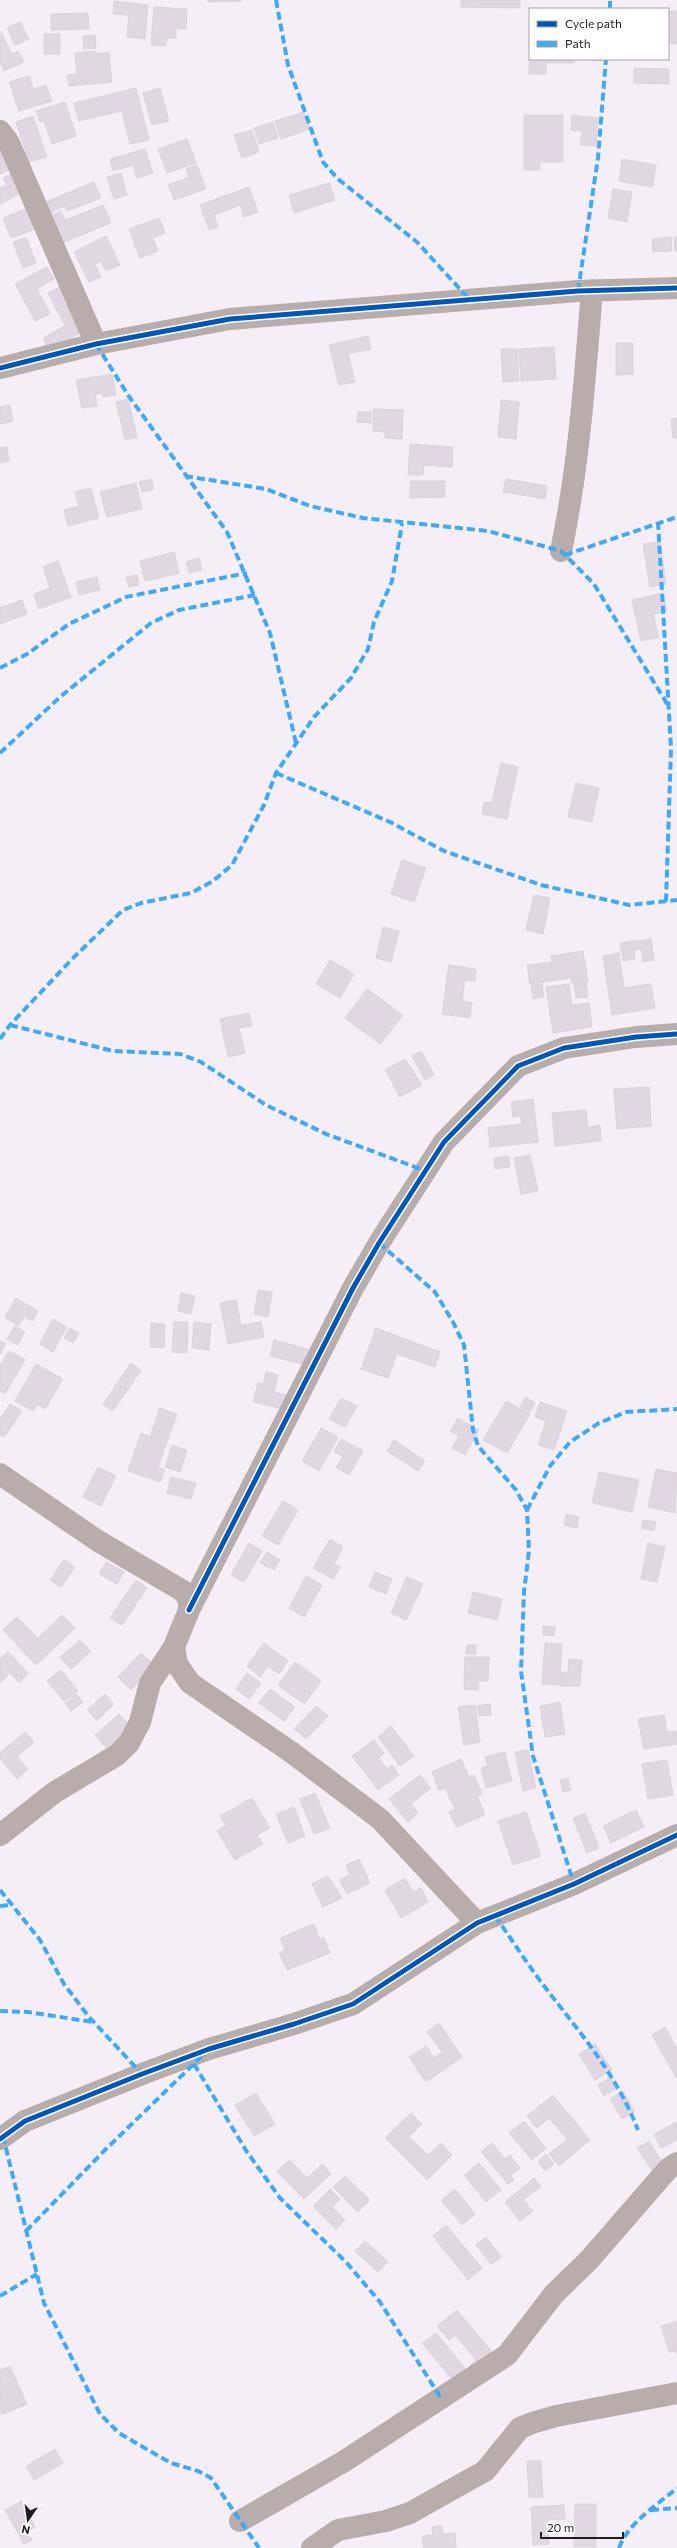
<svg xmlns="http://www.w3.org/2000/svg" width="677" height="2548" viewBox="0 0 677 2548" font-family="Commissioner,sans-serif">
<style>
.building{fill:#e0d7e2;stroke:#d9d4da}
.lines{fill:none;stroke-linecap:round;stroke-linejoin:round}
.minor{stroke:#b9adab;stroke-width:22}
.quiet{stroke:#3fa9f5;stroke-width:4;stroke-dasharray:8 4;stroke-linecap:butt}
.cycleway-casing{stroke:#fff;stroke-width:8}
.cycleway{stroke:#0057b8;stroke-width:5}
</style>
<rect width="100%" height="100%" fill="#f5eef6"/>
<!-- building -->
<path class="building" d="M208 0H242V1L208 2Z
M461 0H520V8L461 7Z
M114 1 148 5 145 39 127 37 129 15 113 14Z
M154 7 187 9 186 29H176V38H167L166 46 151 45Z
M668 11H677V44L668 43Z
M88 13 89 29 51 30V14Z
M20 22 29 39 15 45 7 28Z
M1 33 12 54 18 51 24 62 4 71 0 63Z
M44 34H60V54H44Z
M95 35 96 48 84 49 83 36Z
M530 45V59H574V63H546V74H529Z
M96 51V54L109 52 112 82 69 86 67 75 77 74 75 53Z
M589 59H602V61L589 60Z
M634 68 669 69V84L634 83Z
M29 76 33 89 46 85 52 101 19 111 9 82Z
M136 88 149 140 130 144 122 111 79 121 74 103Z
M160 88 169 121 152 125 143 93Z
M65 102 76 136 52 144 44 121 40 122 36 111Z
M304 112 310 129 281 139 275 121Z
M524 115H563V162H540V170H524Z
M572 115 598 118 596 146 580 145 582 131 571 130Z
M33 116 47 157 29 162 16 122Z
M273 122 278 138 259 144 254 128Z
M252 130 259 152 242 158 234 135Z
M187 139 196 163 167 173 158 149Z
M145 149 153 173 137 178 133 165 113 171 110 159Z
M4 150 10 163 6 165 9 170 0 174V152Z
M622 159 656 165 652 187 619 181Z
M197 165 206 189 174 200 168 185 189 177 186 169Z
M121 173 127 195 114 199 107 177Z
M11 174 21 193 0 204V188L7 185 3 178Z
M94 182 101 198 67 211 65 206 50 213 45 202Z
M329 183 335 200 294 213 289 195Z
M249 187 258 212 244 217 240 205 214 215 218 227 209 230 200 205Z
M613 189 632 192 627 222 608 218Z
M103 205 111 223 62 243 50 216 61 211 65 220Z
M27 208 35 229 11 238 3 218Z
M159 218 165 233 153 238 158 251 140 258 129 229Z
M106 236 120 265 106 271 101 261 95 264 101 277 89 282 74 252Z
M26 237 36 263 23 268 13 242Z
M671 237 672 251 653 252 652 239Z
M674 237H677V251H675Z
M47 267 54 279 37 289 50 314 35 321 15 284Z
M61 286 84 331 49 349 43 338 65 326 48 293Z
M368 336 371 349 348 354 355 382 339 385 329 345Z
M616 343H633V374L616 375Z
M554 347 556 379 521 381 519 349Z
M501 349H517L519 381 503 382Z
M112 374 116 395 103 397 102 393 95 394 97 406 82 408 76 380Z
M128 399 137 437 125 440 116 402Z
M501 400 519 402 516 439 498 437Z
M10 405 13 421 0 424V407Z
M373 409 403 410 402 439 385 438V432L373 431Z
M358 412H371V423L357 422Z
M677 418V438H673L671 419Z
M410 444 453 447 452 467 424 465 423 475H408Z
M7 447 9 461 0 463V448Z
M151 479 154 489 142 492 139 482Z
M506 479 547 486 545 499 503 492Z
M410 481H445V497L410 498Z
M136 483 142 509 107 517 100 492Z
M91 488 99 518 68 526 64 510 79 506 75 492Z
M660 542 666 584 650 587 643 544Z
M174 552 179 573 145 581 140 561Z
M199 558 202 570 189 573 186 562Z
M58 561 71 597 39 609 34 594 50 588 43 567Z
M137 575 139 585 129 587 126 577Z
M97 577 100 590 79 595 76 582Z
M663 593 667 611 653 614 659 637 641 641 632 600Z
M22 600 27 614 0 624V608Z
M501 763 518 767 507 819 482 814 484 802 492 803Z
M576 783 599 788 592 822 568 817Z
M402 860 426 868 414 902 391 894Z
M534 895 550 898 543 934 526 930Z
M383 927 399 931 391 962 376 958Z
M651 939 654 960 643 962 641 949 634 950 635 959 623 961 620 943Z
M583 951 588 982 572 984 571 978 530 984 527 965 552 962 551 956Z
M619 953 624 988 651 984 655 1008 612 1015 603 956Z
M330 960 354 974 340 998 316 984Z
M449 965 476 969 475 981 465 980 462 1001 472 1003 470 1018 442 1014Z
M586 983 588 997 576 998 574 985Z
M542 984 544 997 533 999 531 985Z
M569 984 572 1005 589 1003 592 1027 553 1033 546 987Z
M367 989 403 1015 380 1044 345 1018Z
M249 1013 252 1026 239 1028 245 1053 228 1057 220 1019Z
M421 1051 434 1075 425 1080 412 1056Z
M405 1059 422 1085 400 1097 385 1070Z
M649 1087 651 1126 617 1129 614 1089Z
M533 1099 538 1142 490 1147 488 1128 522 1124 521 1116 513 1117 511 1102Z
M586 1110 588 1127 600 1125 601 1141 555 1146 552 1113Z
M530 1155 538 1191 521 1194 514 1158Z
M508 1156 510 1167 495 1169 494 1158Z
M258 1290 272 1292 268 1317 254 1314Z
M181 1293 195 1296 191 1314 178 1311Z
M16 1298 38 1311 32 1321 24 1316 19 1326 5 1317Z
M236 1300 241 1325 261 1322 264 1337 228 1344 220 1303Z
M53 1319 67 1327 53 1352 40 1344Z
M174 1322H188L187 1353 172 1352Z
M194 1322 211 1324 209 1350 192 1348Z
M151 1323 165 1324 164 1348 150 1347Z
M15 1326 25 1332 18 1345 7 1339Z
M70 1328 79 1333 73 1343 64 1338Z
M376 1328 440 1352 435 1367 397 1354 388 1378 361 1369Z
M274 1340 319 1352 315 1367 270 1356Z
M0 1341 6 1344 0 1354Z
M9 1351 25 1360 5 1394 0 1391V1366Z
M131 1363 141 1370 113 1411 103 1404Z
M36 1364 63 1379 45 1409 37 1404 33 1411 15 1401Z
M266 1372 278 1375 274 1392 300 1398 296 1412 253 1402 258 1383 263 1384Z
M526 1397 535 1403 530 1412 520 1407Z
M341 1398 357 1406 345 1427 329 1419Z
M506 1401 530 1414 507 1453 483 1440Z
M540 1402 567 1411 554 1450 538 1445 546 1421 535 1417Z
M10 1404 22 1411 4 1437 0 1435V1419Z
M160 1408 177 1414 158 1467 165 1470 160 1482 128 1471 141 1433 150 1437Z
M458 1418 479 1430 465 1455 452 1448 459 1436 450 1431Z
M321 1428 338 1437 319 1471 302 1461Z
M341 1439 363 1451 349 1475 336 1467 343 1456 334 1452Z
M394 1440 425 1461 418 1471 387 1451Z
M172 1445 187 1450 180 1472 165 1467Z
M98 1467 116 1476 101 1506 83 1497Z
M656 1469 677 1473 675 1513 648 1507Z
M599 1472 639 1480 632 1512 592 1503Z
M171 1477 196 1483 191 1499 167 1493Z
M283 1501 298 1510 278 1545 262 1536Z
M566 1514 579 1517 577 1528 564 1525Z
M643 1520 656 1522 654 1531 641 1528Z
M330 1539 343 1547 334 1564 340 1567 333 1579 313 1568Z
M249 1543 262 1551 244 1582 231 1575Z
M648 1543 665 1547 657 1582 641 1579Z
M267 1552 280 1560 274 1570 260 1563Z
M64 1560 75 1567 61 1587 50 1580Z
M106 1562 124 1572 117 1584 99 1574Z
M375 1572 392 1579 386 1594 369 1587Z
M306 1576 322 1585 304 1617 289 1608Z
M407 1577 423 1584 406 1620 391 1613Z
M136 1580 147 1588 122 1625 110 1618Z
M473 1592 502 1599 497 1620 468 1613Z
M62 1615 75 1628 36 1665 3 1630 17 1617 38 1638Z
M543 1626 555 1627 554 1636 543 1635Z
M80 1640 91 1651 71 1669 60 1657Z
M264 1643 288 1661 279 1674 268 1666 260 1677 247 1666Z
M545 1643 562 1644 559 1685 542 1684Z
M467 1645H476V1654H466Z
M8 1652 28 1673 19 1683 10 1673 0 1683V1659Z
M141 1653 154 1665 131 1690 118 1677Z
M465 1657H489L488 1681H478V1690L464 1689Z
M569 1659 582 1660 580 1686H560L561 1672H568Z
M295 1662 321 1681 304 1704 278 1685Z
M61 1670 78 1691 64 1701 47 1681Z
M247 1673 261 1683 249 1699 236 1689Z
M270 1689 295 1707 284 1721 259 1703Z
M76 1694 83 1702 71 1711 65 1703Z
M105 1694 114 1704 97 1721 87 1710Z
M560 1702 565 1734 545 1737 540 1706Z
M490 1704 491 1715 479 1716 477 1706Z
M475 1705 480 1742 464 1745 458 1707Z
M316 1706 328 1716 306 1739 294 1729Z
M119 1714 133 1729 109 1751 95 1735Z
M664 1715 667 1732 677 1731V1744L644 1749 638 1719Z
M391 1726 414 1756 400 1766 378 1737Z
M25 1732 34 1742 17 1757 28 1769 17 1779 0 1759V1753Z
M374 1740 384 1753 379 1758 387 1769 392 1765 399 1775 378 1790 352 1756Z
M528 1750 536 1788 523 1791 515 1752Z
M505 1752 512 1781 486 1788 481 1768 488 1766 485 1757Z
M461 1759 469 1777 474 1775 482 1794 477 1796 485 1815 456 1827 449 1812 455 1809 445 1788 439 1790 432 1772Z
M667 1760 673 1795 648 1799 642 1764Z
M420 1775 431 1788 411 1804 418 1813 408 1822 389 1799Z
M568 1778 571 1790 563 1792 560 1780Z
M315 1793 330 1828 314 1834 300 1799Z
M252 1798 270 1828 257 1835 263 1844 235 1860 217 1831 226 1826 220 1816Z
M294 1807 305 1836 288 1843 276 1814Z
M636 1810 644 1827 611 1843 603 1826Z
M526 1812 541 1856 513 1865 498 1821Z
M585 1813 599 1848 587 1853 573 1818Z
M359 1859 370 1883 347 1894 340 1880 350 1875 346 1865Z
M328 1876 342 1898 323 1907 312 1884Z
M405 1878 413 1892 421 1888 428 1902 401 1918 385 1890Z
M314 1924 320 1939 324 1938 330 1953 287 1970 279 1953 285 1950 280 1938Z
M439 2023 462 2057 426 2082 409 2057 426 2046 434 2058 442 2052 427 2032Z
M665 2027 677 2049V2079L652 2035Z
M595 2044 612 2070 595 2080 579 2054Z
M611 2077 617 2088 604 2096 598 2085Z
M623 2091 635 2112 622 2119 610 2099Z
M256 2093 275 2124 254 2136 235 2105Z
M553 2095 590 2140 559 2166 549 2154 567 2139 549 2118 537 2128 527 2116Z
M411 2113 422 2124 409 2137 428 2155 441 2143 452 2155 427 2180 385 2138Z
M524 2121 546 2148 532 2160 509 2133Z
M677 2122V2140L661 2148 654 2134Z
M649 2141 664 2165 653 2172 637 2148Z
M492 2143 505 2159 510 2155 520 2168 511 2175 514 2180 508 2184 481 2152Z
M546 2154 554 2164 545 2171 538 2162Z
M290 2160 307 2178 322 2164 331 2174 304 2199 277 2171Z
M479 2163 501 2190 486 2202 464 2175Z
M345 2176 370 2200 358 2212 333 2187Z
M534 2178 541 2186 523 2200 533 2211 520 2221 505 2202Z
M330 2189 340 2199 332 2207 345 2220 336 2229 313 2206Z
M455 2189 475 2214 462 2225 441 2201Z
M446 2225 482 2268 468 2280 433 2236Z
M486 2237 501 2257 491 2264 476 2245Z
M365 2241 388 2262 378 2272 355 2251Z
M457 2310 498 2359 479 2375 470 2365 476 2360 455 2335 449 2340 437 2326Z
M677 2321V2354L676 2351 669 2352 661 2326Z
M436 2333 465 2368 452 2379 422 2343Z
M10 2366 27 2404 1 2415 0 2370Z
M55 2449 63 2463 34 2480 26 2466Z
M527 2461H541L543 2497H529Z
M22 2501 35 2527 27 2532 32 2540 24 2544 5 2510Z
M575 2504H596V2547H574Z
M564 2505 565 2519 548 2520 549 2544 533 2545 531 2507Z
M442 2526 443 2534 455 2533 456 2548H424L422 2536 433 2535 432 2527Z"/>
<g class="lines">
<!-- minor -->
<path class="minor" d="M0 131 8 141 96 344
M0 368 96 344 230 319 578 291 677 288
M561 551C579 465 585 378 592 290
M0 1474 98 1541 183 1591 189 1600V1610L174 1647 177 1664 190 1683 291 1752 380 1819 477 1923
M189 1610 353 1288 379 1243 444 1142 518 1066 564 1048 636 1037 677 1034
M0 1835 55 1792 117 1755 129 1743 140 1722 150 1683 174 1647
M0 2139 25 2121 142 2074 209 2049 294 2024 353 2004 477 1923 574 1884 677 1835
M240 2521 343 2462 507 2355 554 2294 589 2260 668 2169 677 2163
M312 2548 338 2530 386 2521 410 2513 449 2491 485 2471 520 2428 532 2423 556 2416 677 2393"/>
<!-- quiet -->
<path class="quiet" d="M276 0 288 65 323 162 338 179 417 242 469 299
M610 9V0
M578 291 598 158 606 59
M96 344 128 395 227 532 270 633 296 743
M185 476 266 489 310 506 363 518 488 531 561 551 594 584 669 707
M658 522 671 748 666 902
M565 555 677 517
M0 668 27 654 69 624 126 597 247 573
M0 753 60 697 151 623 179 610 255 595
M276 773 390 822 444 851 541 885 629 905 677 900
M10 1025 113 1051 180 1054 201 1062 266 1105 326 1134 426 1171
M0 1039 10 1025 74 957 123 910 141 903 191 893 213 881 232 865 264 805 276 773 314 717 351 678 368 649 374 622 392 581 402 524
M379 1243 435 1292 453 1322 464 1345 473 1430 478 1446 516 1490 527 1510 529 1551 524 1592 521 1671 533 1756 574 1884
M527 1510 550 1466 570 1442 599 1423 626 1412 677 1409
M0 1890 40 1940 64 1984 89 2017 142 2074
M0 1906 12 1905
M495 1916C513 1941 529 1967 548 1991 584 2038 616 2074 638 2130
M0 2011 28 2012 93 2022
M194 2064 247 2152 280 2198 346 2262 380 2302 441 2398
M3 2136 44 2303 100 2414 119 2433 148 2450 171 2463 198 2471 211 2478 259 2548
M26 2231 104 2151 205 2053
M0 2296 37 2274
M651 2510 677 2508
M619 2548C628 2523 657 2505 677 2488"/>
<defs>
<path id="cycleway" d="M0 368 96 344 230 319 578 291 677 288
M189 1610 353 1288 379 1243 444 1142 518 1066 564 1048 636 1037 677 1034
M0 2139 25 2121 142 2074 209 2049 294 2024 353 2004 477 1923 574 1884 677 1835"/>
</defs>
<!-- cycleway casing -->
<use href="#cycleway" class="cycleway-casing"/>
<!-- cycleway -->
<use href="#cycleway" class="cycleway"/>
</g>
<!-- legend -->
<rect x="529" y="8" width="140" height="52" fill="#ffffff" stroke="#a5a4a6"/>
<rect x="537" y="21" width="20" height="6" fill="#0057b8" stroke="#a5a4a6"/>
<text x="565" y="28" font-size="12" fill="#1f1b21">Cycle path</text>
<rect x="537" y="41" width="20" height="6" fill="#3fa9f5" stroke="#a5a4a6"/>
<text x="565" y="48" font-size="12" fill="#1f1b21">Path</text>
<!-- north arrow -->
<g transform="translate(28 2520) rotate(193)" stroke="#ffffff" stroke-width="3" paint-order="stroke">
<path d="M0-3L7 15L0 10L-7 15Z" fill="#1f1b21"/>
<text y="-6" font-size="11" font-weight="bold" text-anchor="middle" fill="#1f1b21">N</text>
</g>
<!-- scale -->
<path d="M541 2532v6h82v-6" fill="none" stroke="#1f1b21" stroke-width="2"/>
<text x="547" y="2532" font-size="12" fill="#1f1b21" stroke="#ffffff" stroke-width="3" paint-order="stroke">20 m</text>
</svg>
